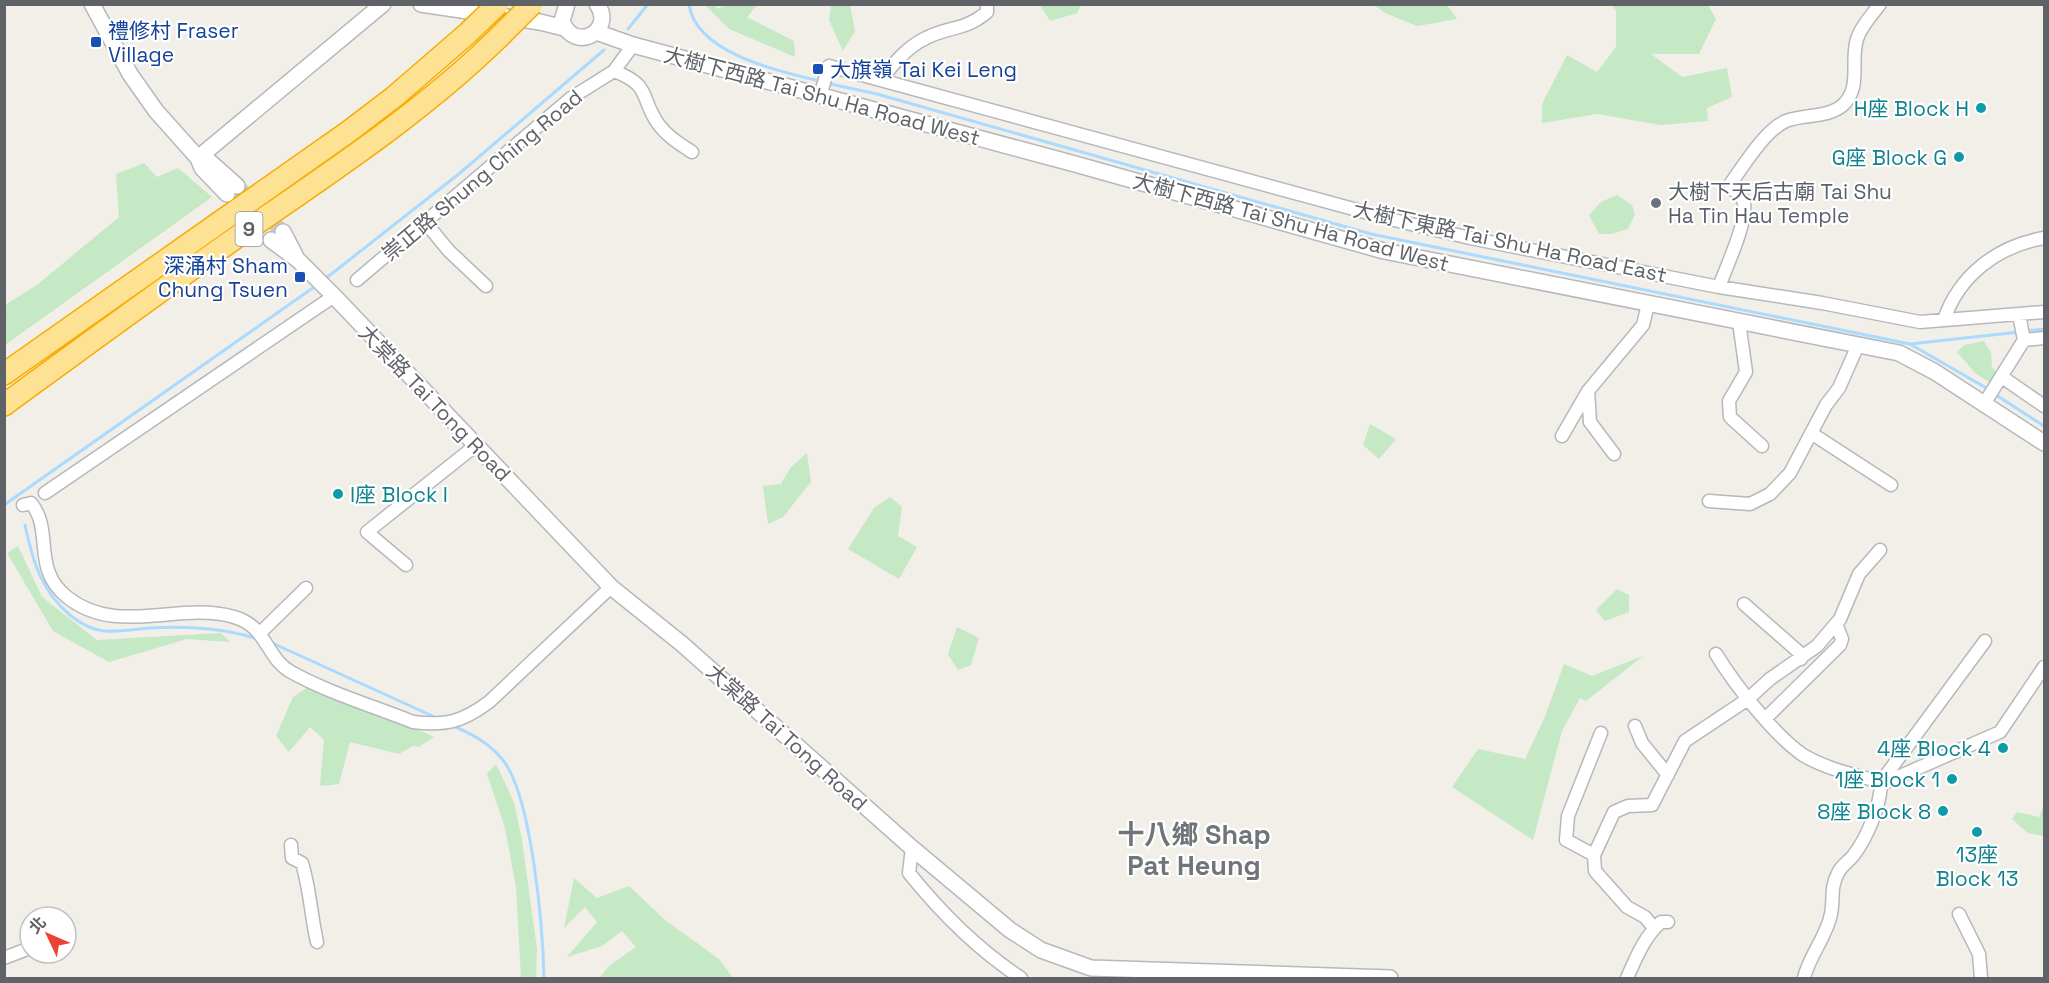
<svg xmlns="http://www.w3.org/2000/svg" width="2049" height="983" viewBox="0 0 2049 983" font-family="'Space Grotesk','Noto Sans TC',sans-serif">
<style>
.green{fill:#c5e8c5}
.lines{fill:none;stroke-linecap:round;stroke-linejoin:round}
.stream{stroke:#aadaff;stroke-width:3}
.tertiary-tunnel{stroke:#ccccc8;stroke-width:15;stroke-dasharray:15 8;stroke-linecap:butt}
.minor-casing{stroke:#b5b8bc;stroke-width:15}
.tertiary-casing{stroke:#b5b8bc;stroke-width:18}
.motorway-casing{stroke:#f9ab00;stroke-width:24}
.minor{stroke:#fff;stroke-width:12}
.tertiary{stroke:#fff;stroke-width:15}
.motorway{stroke:#fde293;stroke-width:21}
.motorway-bridge-casing{stroke:#f9ab00;stroke-width:24;stroke-linecap:butt}
.motorway-bridge{stroke:#fde293;stroke-width:21}
.transit-dot{fill:#1a4fb4;stroke:#fff;stroke-width:2}
.culture-dot{fill:#0f9aa8;stroke:#fff;stroke-width:2}
.worship-dot{fill:#6b7280;stroke:#fff;stroke-width:2}
.labels{text-anchor:middle;dominant-baseline:central;stroke-width:4.5;stroke-linejoin:round;paint-order:stroke}
.shield{fill:#fff;stroke:#8f9295;stroke-width:1.5}
.shield-label{font-size:20px;font-weight:bold;fill:#5f6368}
.transit-label{font-size:21px;fill:#164399;stroke:#fff;text-anchor:start}
.street-label{font-size:21px;fill:#5f6368;stroke:#fff}
.culture-label{font-size:21px;fill:#0d838f;stroke:#fff;text-anchor:end}
.worship-label{font-size:21px;fill:#5b616d;stroke:#fff;text-anchor:start}
.district-label{font-size:27px;font-weight:bold;fill:#70757a;stroke:#fff}
</style>
<rect width="100%" height="100%" fill="#f1efe8"/>
<!-- green -->
<path class="green" d="M705 5H716L717 9 727 5H757L747 17 794 41 795 57 729 29Z
M831 5H850L855 31 843 51 829 20Z
M1040 5H1081L1077 13 1050 21Z
M1374 5H1447L1457 19 1417 26 1385 13Z
M1611 5H1708L1716 19 1699 54H1651L1682 77 1727 68 1732 97 1707 108 1708 121 1661 125 1597 114 1542 123V104L1567 55 1597 72 1616 47V10Z
M144 163 157 177 178 168 212 197 5 345V305L37 285 119 217 116 174Z
M1617 195 1632 205 1635 214 1628 229 1611 234H1599L1589 215 1601 202Z
M1984 341 1991 353 1992 367 1999 374 1992 384 1975 373 1957 352 1964 345Z
M1370 424 1396 439 1379 459 1363 445Z
M807 453 811 482 783 517 768 524 763 486 781 484 791 467Z
M890 497 902 507 898 536 917 547 899 579 848 549 874 508Z
M18 546 42 597 97 640 221 633 230 642 187 639 109 662 53 631 7 553Z
M1617 589 1629 595V612L1605 621 1596 610Z
M957 627 979 638 971 665 958 670 948 654Z
M1643 656 1586 701 1580 698 1562 731 1533 840 1452 787 1478 749 1525 759 1544 719 1564 664 1592 676Z
M316 682 434 737 419 747 413 746 399 754 350 742 339 784 320 786 324 740 310 727 289 752 276 736 293 697Z
M496 764 514 802 522 840 537 949 536 978H521L516 887 505 828 487 774Z
M2044 804V836L2028 833 2012 819 2017 812 2039 817Z
M574 878 597 898 629 886 665 920 719 959 733 978H599L610 965 636 947 622 931 602 946 567 957 597 922 585 907 564 928Z"/>
<g class="lines">
<!-- stream -->
<path class="stream" d="M689 4C695 53 780 72 820 81
M628 29 648 4
M826 83 877 94 1371 234 1910 344 1988 389
M325 279 460 173 604 50
M4 315 6 318
M2025 331 2044 329
M1910 344 2019 332
M1993 393 2044 426
M4 505 317 285
M25 525C33 562 41 591 71 616 80 623 93 630 104 631 119 632 135 629 150 628 186 626 223 628 258 639
M270 642 439 719
M453 726C472 734 489 743 502 759 532 794 543 930 544 978"/>
<!-- tertiary-tunnel -->
<path class="tertiary-tunnel" d="M237 186 283 232"/>
<defs>
<path id="minor" d="M614 71C653 86 639 98 659 125 668 137 680 144 692 152
M881 80C893 64 907 47 926 38 949 26 965 31 987 12V4
M820 96 829 66 1394 220 1470 238 1719 287 1822 303 1920 322 2044 312
M425 222 449 251 486 286
M357 280 571 98 614 71 633 45
M1719 287C1726 267 1747 224 1744 203 1743 196 1737 193 1732 189L1731 183C1744 165 1765 130 1786 121 1804 114 1828 118 1843 105 1862 87 1850 61 1857 39 1861 26 1872 15 1880 4
M1944 320C1959 275 1998 246 2044 238
M1739 322 1746 372 1729 401 1730 417 1762 446
M2024 340 2044 338
M2002 377 2044 406
M1588 391 1590 422 1614 454
M1984 404 2024 340 2019 315
M1811 433 1891 485
M1562 436 1588 391 1643 325 1648 304
M45 493 334 296
M1709 501 1750 504 1770 494 1790 473 1826 405 1839 388 1858 345
M23 505 31 503C54 531 31 568 67 597 117 637 178 601 234 617 267 626 266 658 291 672 329 693 373 706 413 722 446 726 462 722 489 702L611 587
M406 565 367 532 475 446
M1744 604 1801 654V659
M260 633 306 588
M1716 654C1735 685 1774 735 1803 755 1826 769 1855 775 1881 782
M1766 718 1840 645 1842 639 1836 624
M1635 726 1642 743 1668 775
M1882 784 2000 732 2044 667
M291 845 292 858 302 863C310 889 311 916 317 942
M912 848 909 873C942 914 977 949 1021 978
M1594 855 1566 840 1568 816 1601 733
M1959 914 1979 954 1981 978
M1654 928 1645 917 1627 907 1595 871 1594 855 1614 812 1628 806 1652 805 1685 741 1748 699 1770 679 1817 646 1840 619 1859 574 1880 550
M4 958 30 948
M1627 978C1636 958 1644 937 1661 922H1668
M1804 978C1809 956 1827 936 1831 914 1834 899 1830 888 1838 873 1841 866 1848 862 1853 856 1867 838 1881 805 1881 782L1985 641"/>
<path id="tertiary" d="M92 4 130 74 156 111 198 158 202 168 227 194
M421 4 540 22 564 28
M567 4 562 21C574 54 616 31 597 4
M596 32 633 45 1075 164 1384 251 1899 353 1935 372 2044 443
M198 158 383 4
M201 159 209 161 237 186
M283 232 295 255
M271 240 298 260 334 296 611 587 682 644 912 848 1010 930 1041 950 1091 968 1390 978"/>
<path id="motorway" d="M4 374 348 132 394 97 468 33
M4 405C82 348 158 292 237 237 326 175 419 115 497 39"/>
</defs>
<!-- minor casing -->
<use href="#minor" class="minor-casing"/>
<!-- tertiary casing -->
<use href="#tertiary" class="tertiary-casing"/>
<!-- motorway casing -->
<use href="#motorway" class="motorway-casing"/>
<!-- minor -->
<use href="#minor" class="minor"/>
<!-- tertiary -->
<use href="#tertiary" class="tertiary"/>
<!-- motorway -->
<use href="#motorway" class="motorway"/>
<defs>
<path id="motorway-bridge" d="M468 33 498 4
M497 39 532 4"/>
</defs>
<!-- motorway-bridge casing -->
<use href="#motorway-bridge" class="motorway-bridge-casing"/>
<!-- motorway-bridge -->
<use href="#motorway-bridge" class="motorway-bridge"/>
</g>
<!-- markers -->
<g class="transit-dot">
<rect x="90" y="36" width="12" height="12" rx="3"/>
<rect x="812" y="63" width="12" height="12" rx="3"/>
<rect x="294" y="271" width="12" height="12" rx="3"/>
</g>
<g class="culture-dot">
<circle cx="1981" cy="108" r="6"/>
<circle cx="1959" cy="157" r="6"/>
<circle cx="338" cy="494" r="6"/>
<circle cx="2003" cy="748" r="6"/>
<circle cx="1952" cy="779" r="6"/>
<circle cx="1943" cy="811" r="6"/>
<circle cx="1977" cy="832" r="6"/>
</g>
<circle class="worship-dot" cx="1656" cy="203" r="6"/>
<g class="labels">
<!-- shield labels -->
<rect class="shield" x="235.5" y="212" width="27" height="34" rx="4.5"/>
<g class="shield-label">
<text x="249" y="229">9</text>
</g>
<!-- transit labels -->
<g class="transit-label">
<text x="108" y="30">禮修村 Fraser<tspan x="108" dy="24">Village</tspan></text>
<text x="830" y="69">大旗嶺 Tai Kei Leng</text>
<text x="288" y="265" text-anchor="end">深涌村 Sham<tspan x="288" dy="24">Chung Tsuen</tspan></text>
</g>
<!-- street labels -->
<g class="street-label">
<text transform="translate(822 96) rotate(15)">大樹下西路 Tai Shu Ha Road West</text>
<text transform="translate(482 175) rotate(-40)">崇正路 Shung Ching Road</text>
<text transform="translate(1291 222) rotate(15)">大樹下西路 Tai Shu Ha Road West</text>
<text transform="translate(1510 242) rotate(12)">大樹下東路 Tai Shu Ha Road East</text>
<text transform="translate(435 403) rotate(46)">大棠路 Tai Tong Road</text>
<text transform="translate(787 737) rotate(42)">大棠路 Tai Tong Road</text>
</g>
<!-- culture labels -->
<g class="culture-label">
<text x="1969" y="108">H座 Block H</text>
<text x="1947" y="157">G座 Block G</text>
<text x="350" y="494" text-anchor="start">I座 Block I</text>
<text x="1991" y="748">4座 Block 4</text>
<text x="1940" y="779">1座 Block 1</text>
<text x="1931" y="811">8座 Block 8</text>
<text x="1977" y="854" text-anchor="middle">13座<tspan x="1977" dy="24">Block 13</tspan></text>
</g>
<!-- worship labels -->
<g class="worship-label">
<text x="1668" y="191">大樹下天后古廟 Tai Shu<tspan x="1668" dy="24">Ha Tin Hau Temple</tspan></text>
</g>
<!-- district labels -->
<g class="district-label">
<text x="1194" y="834">十八鄉 Shap<tspan x="1194" dy="31">Pat Heung</tspan></text>
</g>
</g>
<!-- border -->
<rect width="2049" height="983" fill="none" stroke="#5f6368" stroke-width="12"/>
<!-- north arrow -->
<g transform="translate(48 935) rotate(314)"><circle r="28" fill="#ffffff" stroke="#bfc1c3" stroke-width="1.5"/>
<path d="M0-4.5L10 22L0 15L-10 22Z" fill="#ea4335"/>
<text y="-9" font-size="16" font-weight="bold" text-anchor="middle" fill="#5f6368">北</text>
</g>
</svg>
